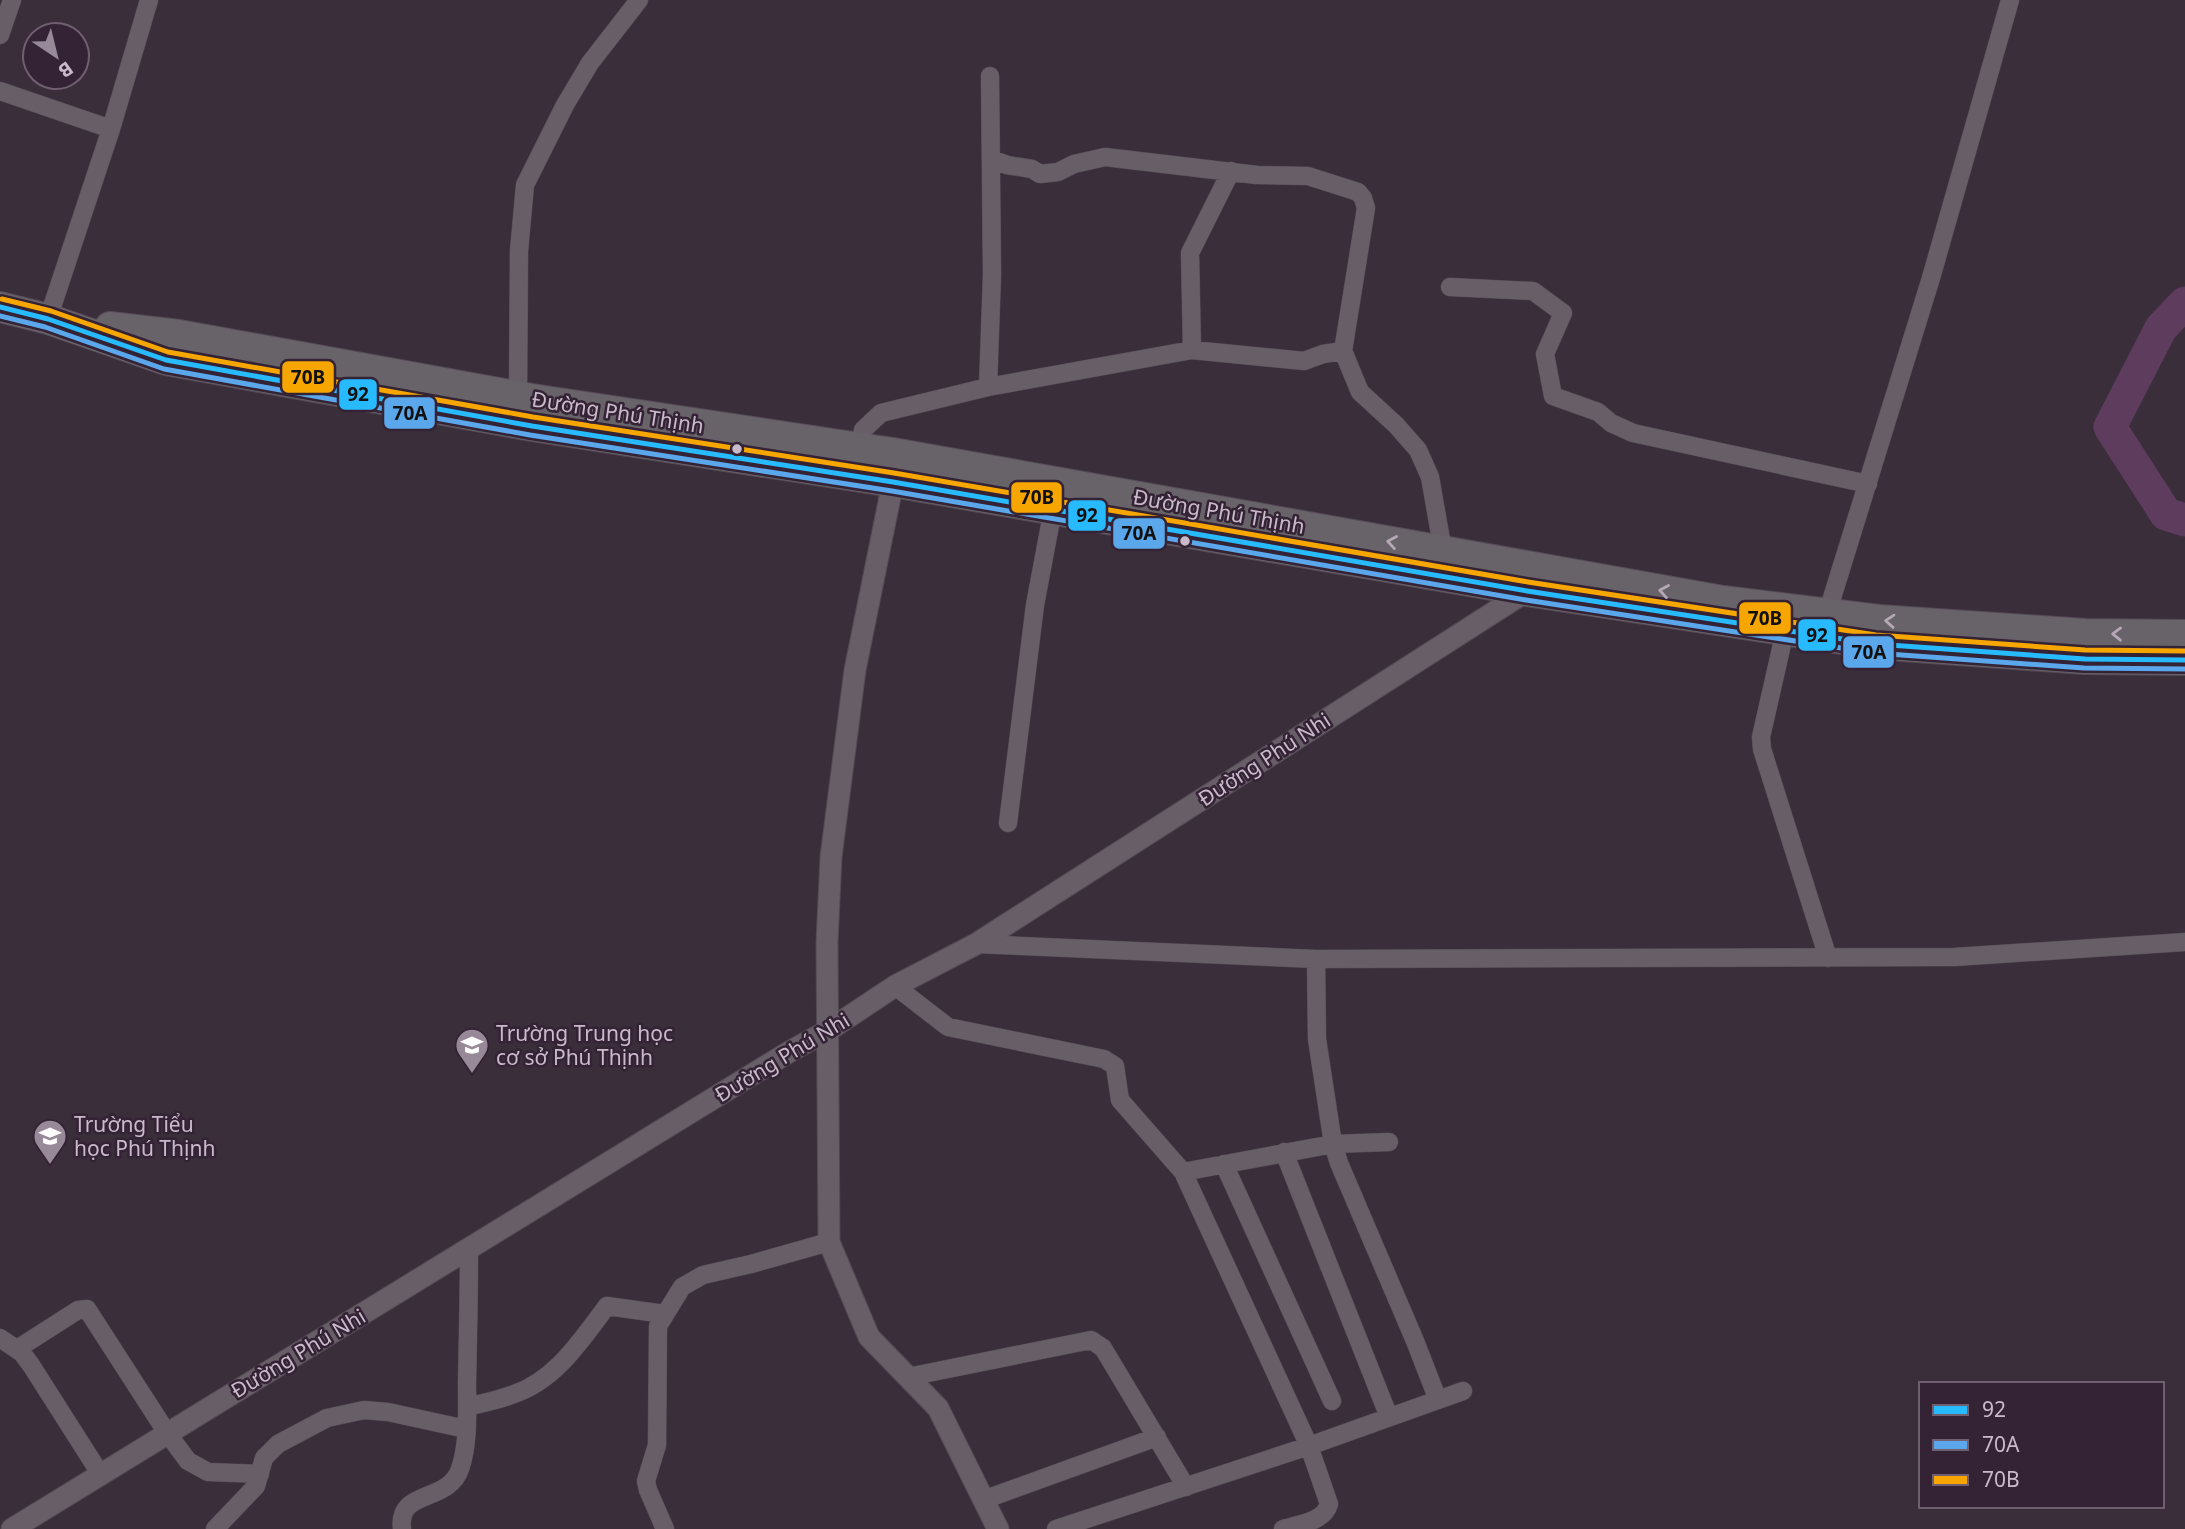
<svg xmlns="http://www.w3.org/2000/svg" width="2185" height="1529" viewBox="0 0 2185 1529" font-family="'Noto Sans',sans-serif">
<style>
.lines{fill:none;stroke-linecap:round;stroke-linejoin:round}
.river{stroke:#5d3c5e;stroke-width:33}
.minor-casing{stroke:#534a53;stroke-width:19}
.tertiary-casing{stroke:#534a53;stroke-width:23}
.trunk-casing{stroke:#554b57;stroke-width:32}
.minor{stroke:#685e68;stroke-width:18}
.tertiary{stroke:#685e68;stroke-width:21}
.trunk{stroke:#686269;stroke-width:30}
.bus-1-casing{stroke:#342235;stroke-width:10}
.bus-2-casing{stroke:#342235;stroke-width:10}
.bus-3-casing{stroke:#342235;stroke-width:10}
.bus-1{stroke:#27baff;stroke-width:5}
.bus-2{stroke:#5aa8eb;stroke-width:5}
.bus-3{stroke:#f7a600;stroke-width:5}
.oneway{stroke:#b6a8b7}
.bus-dot{fill:#c9baca;stroke:#342235;stroke-width:2.5}
.labels{text-anchor:middle;dominant-baseline:central;stroke-width:5;stroke-linejoin:round;paint-order:stroke}
.street-label{font-size:21px;fill:#c9baca;stroke:#342235}
.poi-label{font-size:21px;fill:#c9baca;stroke:#342235;text-anchor:start}
.line-badge{stroke:#342235;stroke-width:2.5}
.pale-badge-label{font-size:19px;text-anchor:middle;font-weight:bold;fill:#111}
</style>
<rect width="100%" height="100%" fill="#3a2e3b"/>
<g class="lines">
<!-- river -->
<path class="river" d="M2185 303 2161 328 2110 427 2166 514 2185 520"/>
<defs>
<path id="minor" d="M0 35 12 0
M0 91 111 129
M991 159 1007 165 1032 169 1040 174 1058 172 1074 164 1105 157 1257 175 1308 176 1358 192 1363 198 1366 208 1343 351
M1450 287 1533 291 1563 313 1545 354 1553 396 1598 412 1611 423 1633 433 1868 484
M48 319 111 129 149 0
M1192 350 1190 253 1231 171
M988 387 992 275 990 76
M518 397 519 251 525 185 565 105 590 63 639 0
M860 448 863 430 881 413 988 387 1192 350 1304 361 1323 354 1343 351 1360 392 1396 425 1418 450 1430 477 1443 551
M1827 614 1931 278 2010 0
M1785 631 1761 737 1762 749 1828 958
M1008 823 1035 605 1053 509
M976 944 1316 959 1955 957 2185 942
M1316 959 1317 1039 1333 1144 1339 1163 1415 1341 1438 1400
M895 986 948 1027 1104 1059 1115 1066 1120 1100 1183 1172 1309 1446 1056 1529
M1284 1152 1389 1417
M1224 1164 1332 1401
M1183 1172 1333 1144 1389 1142
M0 1338 22 1353 31 1365 101 1475
M17 1349 78 1310 87 1309 167 1433 188 1461 208 1472 260 1474
M908 1377 1091 1340 1103 1348 1186 1487
M467 1407C483 1403 499 1400 514 1394 556 1380 581 1340 607 1306L664 1314
M983 1500 1157 1437
M215 1529 256 1486 264 1458 278 1444 327 1418 364 1410 388 1412 466 1429
M402 1529C397 1488 448 1504 460 1469 469 1443 467 1411 467 1383 468 1338 469 1293 469 1248
M665 1529 648 1490 646 1481 657 1445 658 1326 682 1287 703 1275 751 1264 829 1242
M1283 1529C1299 1524 1324 1522 1329 1504L1309 1446 1463 1391"/>
<path id="tertiary" d="M893 482 855 670 831 857 827 942 829 1242 869 1337 938 1408 998 1529
M12 1529 789 1052 829 1030 895 986 976 944 1527 591 1528 586"/>
<path id="trunk" d="M0 307 48 319 166 360 532 426 893 482 1527 591 1875 644 2085 659 2185 660
M110 327 179 335 532 399 893 453 1723 601 1879 620 2085 634 2185 635"/>
</defs>
<!-- minor casing -->
<use href="#minor" class="minor-casing"/>
<!-- tertiary casing -->
<use href="#tertiary" class="tertiary-casing"/>
<!-- trunk casing -->
<use href="#trunk" class="trunk-casing"/>
<!-- minor -->
<use href="#minor" class="minor"/>
<!-- tertiary -->
<use href="#tertiary" class="tertiary"/>
<!-- trunk -->
<use href="#trunk" class="trunk"/>
<defs>
<path id="bus-1" d="M0 307 48 319 166 360 532 426 893 482 1527 591 1875 644 2085 659 2185 660"/>
<path id="bus-2" d="M0 316 45 327 164 369 530 435 892 491 1526 600 1874 653 2084 668 2185 669"/>
<path id="bus-3" d="M2 299 51 311 168 352 533 417 894 473 1528 582 1876 635 2085 650 2185 651"/>
</defs>
<!-- bus-1 casing -->
<use href="#bus-1" class="bus-1-casing"/>
<!-- bus-2 casing -->
<use href="#bus-2" class="bus-2-casing"/>
<!-- bus-3 casing -->
<use href="#bus-3" class="bus-3-casing"/>
<!-- bus-1 -->
<use href="#bus-1" class="bus-1"/>
<!-- bus-2 -->
<use href="#bus-2" class="bus-2"/>
<!-- bus-3 -->
<use href="#bus-3" class="bus-3"/>
</g>
<!-- one-way arrows -->
<defs><path id="oneway-chevron" d="M-2-3.5L2.5 0L-2 3.5" fill="none" stroke-width="1.6" stroke-linecap="round" stroke-linejoin="round" transform="scale(1.75)"/></defs>
<g class="oneway">
<use href="#oneway-chevron" transform="translate(1392 542) rotate(-170)"/>
<use href="#oneway-chevron" transform="translate(1664 591) rotate(-170)"/>
<use href="#oneway-chevron" transform="translate(1890 621) rotate(-176)"/>
<use href="#oneway-chevron" transform="translate(2117 634) rotate(-179)"/>
</g>
<!-- icons -->
<defs>
<symbol id="school-pin" viewBox="-11 -11 22 30"><path d="M0 17L-7.5 6A9.5 9.5 0 1 1 7.5 6Z" fill="#978998" stroke="#342235"/><path d="M0-5L7-2L0 1L-7-2ZM-4 1L0 2.5L4 1V4Q0 6-4 4Z" fill="#fff"/></symbol>
</defs>
<g fill-rule="evenodd">
<use href="#school-pin" x="453" y="1026" width="38" height="52"/>
<use href="#school-pin" x="31" y="1117" width="38" height="52"/>
</g>
<!-- markers -->
<g class="bus-dot">
<circle cx="737" cy="449" r="6"/>
<circle cx="1185" cy="541" r="6"/>
</g>
<g class="labels">
<!-- street labels -->
<g class="street-label">
<text transform="translate(618 412) rotate(9)">Đường Phú Thịnh</text>
<text transform="translate(1219 511) rotate(10)">Đường Phú Thịnh</text>
<text transform="translate(1264 759) rotate(-33)">Đường Phú Nhi</text>
<text transform="translate(782 1057) rotate(-31)">Đường Phú Nhi</text>
<text transform="translate(298 1353) rotate(-31)">Đường Phú Nhi</text>
</g>
<!-- poi labels -->
<g class="poi-label">
<text x="496" y="1033">Trường Trung học<tspan x="496" dy="24">cơ sở Phú Thịnh</tspan></text>
<text x="74" y="1124">Trường Tiểu<tspan x="74" dy="24">học Phú Thịnh</tspan></text>
</g>
</g>
<g class="line-badge">
<rect x="281" y="360" width="54" height="34" rx="7" fill="#f7a600"/>
<rect x="338" y="378" width="40" height="33" rx="7" fill="#27baff"/>
<rect x="383" y="396" width="53" height="34" rx="7" fill="#5aa8eb"/>
<rect x="1010" y="481" width="53" height="33" rx="7" fill="#f7a600"/>
<rect x="1067" y="499" width="40" height="33" rx="7" fill="#27baff"/>
<rect x="1112" y="517" width="54" height="33" rx="7" fill="#5aa8eb"/>
<rect x="1738" y="601" width="54" height="34" rx="7" fill="#f7a600"/>
<rect x="1797" y="618" width="40" height="34" rx="7" fill="#27baff"/>
<rect x="1842" y="635" width="53" height="34" rx="7" fill="#5aa8eb"/>
</g>
<g class="pale-badge-label">
<text x="308" y="384">70B</text>
<text x="358" y="401">92</text>
<text x="410" y="420">70A</text>
<text x="1037" y="504">70B</text>
<text x="1087" y="522">92</text>
<text x="1139" y="540">70A</text>
<text x="1765" y="625">70B</text>
<text x="1817" y="642">92</text>
<text x="1869" y="659">70A</text>
</g>
<!-- legend -->
<rect x="1919" y="1382" width="245" height="126" fill="#342235" stroke="#705f71" stroke-width="2"/>
<rect x="1933" y="1405" width="35" height="10" fill="#27baff" stroke="#705f71" stroke-width="2"/>
<text x="1982" y="1417" font-size="21" fill="#c9baca">92</text>
<rect x="1933" y="1440" width="35" height="10" fill="#5aa8eb" stroke="#705f71" stroke-width="2"/>
<text x="1982" y="1452" font-size="21" fill="#c9baca">70A</text>
<rect x="1933" y="1475" width="35" height="10" fill="#f7a600" stroke="#705f71" stroke-width="2"/>
<text x="1982" y="1487" font-size="21" fill="#c9baca">70B</text>
<!-- north arrow -->
<g transform="translate(56 56) rotate(145)"><circle r="33" fill="#342235" stroke="#705f71" stroke-width="2"/>
<path d="M0-5L12 26L0 18L-12 26Z" fill="#978998"/>
<text y="-10" font-size="19" font-weight="bold" text-anchor="middle" fill="#c9baca">B</text>
</g>
</svg>
